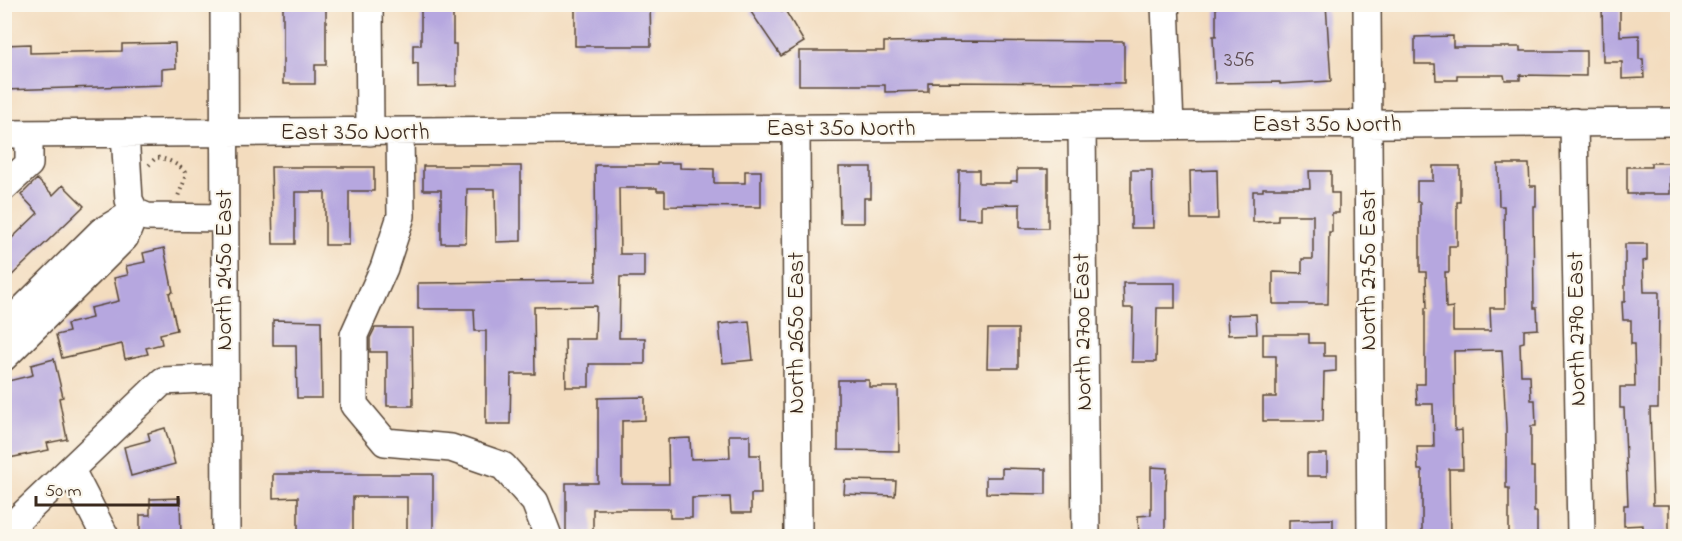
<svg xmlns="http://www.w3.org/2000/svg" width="1682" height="541" viewBox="0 0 1682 541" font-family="'Indie Flower',sans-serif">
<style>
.building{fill:#b6a7df}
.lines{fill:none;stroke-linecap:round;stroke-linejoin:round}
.minor-casing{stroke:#574536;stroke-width:30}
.path{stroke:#574536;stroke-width:4;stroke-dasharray:1.5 4.5;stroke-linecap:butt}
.minor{stroke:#fff;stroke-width:27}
.labels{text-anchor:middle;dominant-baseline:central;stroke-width:4.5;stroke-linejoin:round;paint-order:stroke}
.number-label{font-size:21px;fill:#5a494e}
.street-label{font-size:24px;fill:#3b2a1e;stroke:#fbf7ec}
</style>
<rect width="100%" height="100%" fill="#fbf7ec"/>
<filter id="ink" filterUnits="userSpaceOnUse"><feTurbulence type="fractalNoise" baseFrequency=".0167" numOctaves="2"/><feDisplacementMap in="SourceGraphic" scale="12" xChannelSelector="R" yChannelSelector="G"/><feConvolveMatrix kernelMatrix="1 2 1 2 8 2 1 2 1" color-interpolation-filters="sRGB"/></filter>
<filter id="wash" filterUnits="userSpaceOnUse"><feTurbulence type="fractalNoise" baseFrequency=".008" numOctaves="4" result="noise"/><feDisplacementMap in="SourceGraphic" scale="24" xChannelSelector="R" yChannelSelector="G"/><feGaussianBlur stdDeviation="1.35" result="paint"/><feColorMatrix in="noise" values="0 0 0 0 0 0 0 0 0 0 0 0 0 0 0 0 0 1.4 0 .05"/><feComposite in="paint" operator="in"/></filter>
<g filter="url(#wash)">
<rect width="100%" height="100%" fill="#f3dcbe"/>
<g id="blocks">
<!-- building -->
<path class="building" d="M283 4H326V65H315V84H283Z
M421 4H453V44H456V86L418 87V63L413 64V45H421Z
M575 4H650L651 46H575Z
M763 4H777L782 12 785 10 804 42 781 56 751 12Z
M1216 4H1326L1331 81 1280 84V82L1215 83 1213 36H1216Z
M1602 4H1620V36L1639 35V59H1643L1644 78 1622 79V62H1603Z
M1453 36V47H1520V51H1586V76L1520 75V80H1505L1504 75H1457V80H1436L1435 64H1415V37Z
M943 41 1124 42V83L928 82V91L885 92V85H799V51H884V42Z
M175 43 176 68 162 69V85L4 90V45L30 44V53L122 51V44Z
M657 163H680V168L714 169V183H745V171H761V207L665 206V191H657V188H619L620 254H644V277H620L619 338H645V364H589V387H566L565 339H595L596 306 534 307 535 374H511L510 424H486V331H475L474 309H418V283L596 281 595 165H657Z
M1651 163H1670V194H1627V167H1651Z
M1498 164H1529L1530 186H1536V206H1533L1534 308H1537L1538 329 1524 330V342L1520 343 1521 375H1530L1531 400H1535L1536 426H1531V467H1534V512H1537V537H1509V488H1506V427L1502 350 1454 351 1455 431 1462 430 1463 469H1449L1450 537H1422V470H1418L1417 447H1434L1433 404H1417L1416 384H1425V308H1427L1426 272H1420V202H1417V181H1433V166H1460V202H1457V246H1449V272H1445L1446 308 1453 307V331H1491L1490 308H1505L1504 206H1499Z
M423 166H521V241L496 242 495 189H467L466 243H441V190H423Z
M271 167H374V191H349V245H325V192H295V244H273Z
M839 167H871V198H864V223H840Z
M1017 169H1048V228H1020V204L981 205V219L958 218 959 170H979V183H1011V181H1017Z
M1131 170H1152L1153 228H1131Z
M1217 170 1218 219H1191L1190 171Z
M1309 171H1331V193H1339V213H1332V232H1329L1328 304H1273V272L1302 273V259H1313V215H1278V221L1253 222V191H1263V188H1310Z
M37 179 53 195 63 185 84 206 4 283V231L12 238 38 213 21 195Z
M1625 244H1647V260L1643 261 1644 292H1659L1658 408H1650L1653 505H1669V537H1643V525L1624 526V505H1628L1624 408H1620V387H1635L1634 344H1631V320H1623L1622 302H1625Z
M164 248 173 292 169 293 177 330 160 334 162 344 146 348 148 354 125 359 122 344 62 358 56 335 69 332 67 324 92 318 90 308 119 301 114 278 128 275 126 266 145 262 143 253Z
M1123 283H1175V308H1157L1156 362H1132L1133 308H1124Z
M1256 314 1257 334 1228 335 1227 315Z
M273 320 321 321 322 398H297L296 345H273Z
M749 321 753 360 723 363 719 324Z
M375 328H412L413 406H387V352H370V338Z
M988 329H1018V368H987Z
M1263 334H1309V343H1324V356H1336V371L1324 372 1323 421H1263V397H1276V356H1263Z
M54 359 63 397 59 398 67 439 47 443 49 450 4 459V382L33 375 31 365Z
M838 380H869V387H898L899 451 838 450Z
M645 397V420L622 421V484H669L668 439 690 438 691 459 730 458 729 435H750V455H760L761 494H751V513H731L730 497 692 498V518H670V509H593V534H566V483H598V398Z
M165 428 175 464 131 476 124 447 150 440 148 433Z
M1307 454H1327V476H1307Z
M1151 467 1167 468 1166 490H1165V537H1139L1138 516 1151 515Z
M1002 468 1046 469V494L986 493V477H1002Z
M273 474H433V537H407V497H353V537H298V497L273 498Z
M845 480 896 481 895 496 844 494Z
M180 498 181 537H140V515H150V499Z
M1333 519V537H1289V520Z"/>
</g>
</g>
<g filter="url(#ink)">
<use href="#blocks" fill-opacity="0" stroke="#574536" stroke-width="1.5"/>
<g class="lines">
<defs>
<path id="minor" d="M224 4 226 536
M369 4 370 132
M1165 4 1170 126
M1367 4 1371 536
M1574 122 1581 536
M1082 127 1086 536
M796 129 798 536
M400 132 401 216 384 268 354 335V405L385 442 451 448 503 466 535 502 548 536
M125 133 129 200 135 212 147 217 225 218
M4 134 1678 122
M4 187 29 164V134
M4 328 101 232 135 212
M4 357 125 237 135 212
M71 470 105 536
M4 533 163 381 225 378"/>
</defs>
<!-- minor casing -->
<use href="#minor" class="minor-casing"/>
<!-- path -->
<path class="path" d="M149 165C151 163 154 159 156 158 162 156 183 166 185 173 186 181 180 189 178 197"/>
<!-- minor -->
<use href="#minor" class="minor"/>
</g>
</g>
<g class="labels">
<!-- number labels -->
<g class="number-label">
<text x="1239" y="61">356</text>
</g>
<!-- street labels -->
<g class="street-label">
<text x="1327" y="125">East 350 North</text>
<text x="841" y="129">East 350 North</text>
<text x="355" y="133">East 350 North</text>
<text transform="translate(225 270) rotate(-90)">North 2450 East</text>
<text transform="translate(1369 270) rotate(-90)">North 2750 East</text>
<text transform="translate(1578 329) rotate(-91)">North 2790 East</text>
<text transform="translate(1084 332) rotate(-91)">North 2700 East</text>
<text transform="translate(797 333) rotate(-90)">North 2650 East</text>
</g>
</g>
<!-- margin -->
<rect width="1682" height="541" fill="none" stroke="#fbf7ec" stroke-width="24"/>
<!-- scale -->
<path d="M36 496v9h142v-9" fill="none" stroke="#3b2a1e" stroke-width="3"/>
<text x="45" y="496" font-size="18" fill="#3b2a1e" stroke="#fbf7ec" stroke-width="4.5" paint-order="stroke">50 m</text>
</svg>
